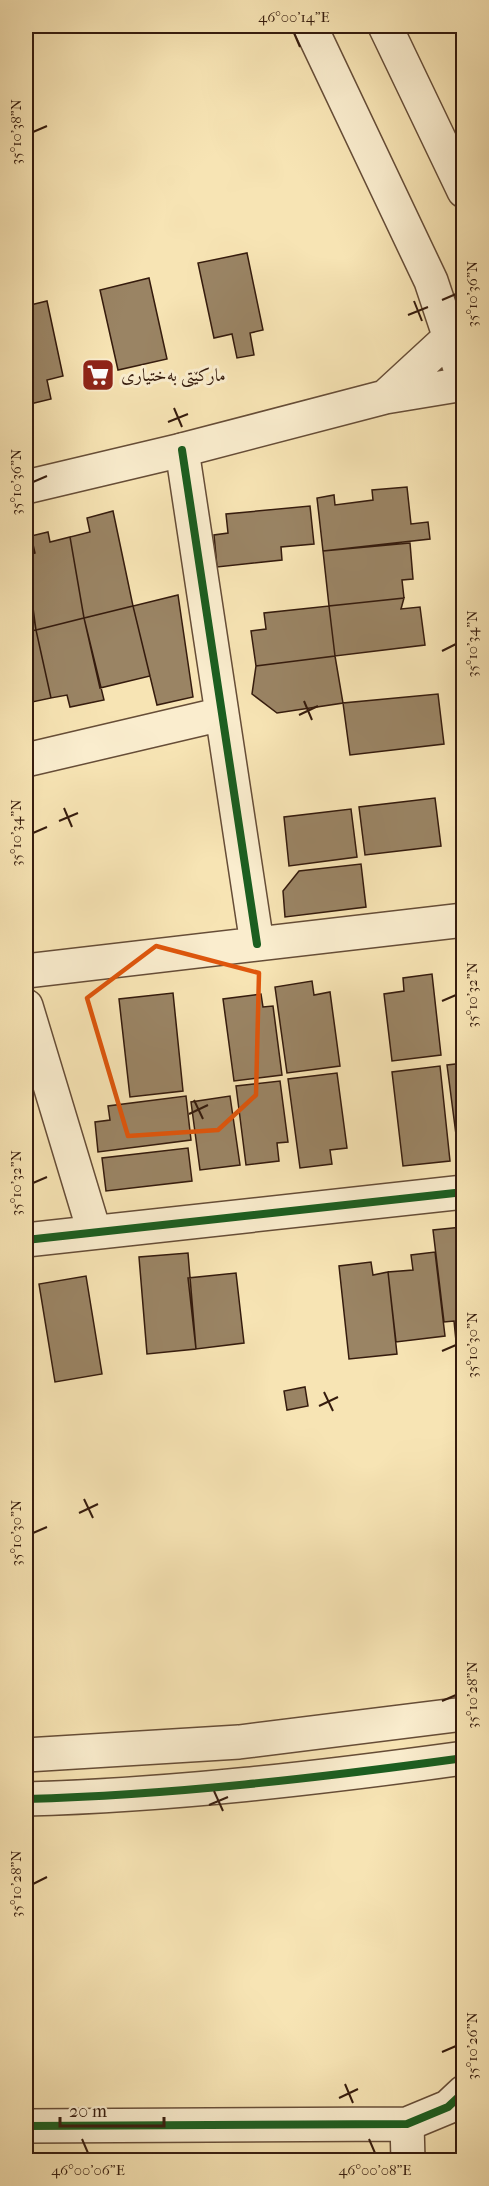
<svg xmlns="http://www.w3.org/2000/svg" width="489" height="2186" viewBox="0 0 489 2186" font-family="'IM FELL French Canon',Amiri,serif">
<style>
.building{fill:#9a8464;stroke:#351b0d;stroke-width:1.5}
.lines{fill:none;stroke-linecap:round;stroke-linejoin:round}
.minor-casing{stroke:#664d37;stroke-width:36}
.tertiary-casing{stroke:#664d37;stroke-width:36}
.minor{stroke:#faedce;stroke-width:33}
.tertiary{stroke:#faedce;stroke-width:33}
.cycleway-casing{stroke:#faedce;stroke-width:11}
.cycleway{stroke:#1b5e20;stroke-width:8}
.marked{fill:none;stroke:#df560c;stroke-width:4.5;stroke-linejoin:round}
.ticks{fill:none;stroke:#351b0d;stroke-width:2}
.labels{text-anchor:middle;dominant-baseline:central;stroke-width:6;stroke-linejoin:round;paint-order:stroke}
.poi-label{font-size:18px;fill:#351b0d;stroke:#faedce;text-anchor:start}
.neatline{fill:none;stroke:#351b0d;stroke-width:2}
.ticks-label{font-size:15px;text-anchor:middle;fill:#351b0d}
</style>
<rect width="100%" height="100%" fill="#f7e4b4"/>
<filter id="stains"><feTurbulence type="fractalNoise" baseFrequency=".00333" numOctaves="4"/><feColorMatrix values="0 0 0 0 .2 0 0 0 0 .09 0 0 0 0 .02 0 0 0 .5 -.17"/></filter>
<radialGradient id="worn" r=".72"><stop offset=".6" stop-color="#630" stop-opacity="0"/><stop offset="1" stop-color="#630" stop-opacity=".3"/></radialGradient>
<!-- building -->
<path class="building" d="M247 253 263 330 250 333 254 355 237 358 232 334 214 338 198 263Z
M149 278 167 359 118 370 100 290Z
M47 301 63 376 47 380 51 399 26 405V306Z
M407 487 411 524 428 522 430 539 323 551 317 498 334 495 335 505 373 500 372 490Z
M310 506 314 544 281 547 282 560 217 567 214 535 228 533 226 514Z
M113 511 133 606 84 618 70 537 90 532 87 518Z
M48 532 50 542 70 537 84 618 36 630 26 556 35 553 31 536Z
M410 543 413 579 402 580 404 598 329 606 323 551Z
M26 570 36 630 26 632Z
M178 595 193 697 157 705 133 606Z
M404 598 401 609 420 607 425 645 335 656 329 606Z
M133 606 150 676 100 688 84 618Z
M329 606 335 656 256 666 251 631 266 629 264 613Z
M84 618 104 700 70 707 67 695 51 698 36 630Z
M36 630 51 698 27 703 31 719 26 720V632Z
M335 656 343 703 277 713 252 694 256 666Z
M438 694 444 744 350 755 343 703Z
M435 798 441 846 365 855 359 807Z
M351 809 357 857 289 866 284 817Z
M361 864 366 907 285 917 283 891 299 871Z
M432 974 441 1055 392 1061 384 994 404 991 403 978Z
M312 981 314 995 330 992 340 1066 287 1073 275 987Z
M173 993 183 1091 130 1097 119 999Z
M261 994 263 1007 273 1006 282 1075 234 1081 223 999Z
M464 1063V1149L458 1150 447 1065Z
M440 1066 450 1161 403 1166 392 1072Z
M337 1073 347 1148 330 1150 332 1164 300 1168 288 1079Z
M280 1081 288 1142 277 1143 279 1161 246 1165 236 1086Z
M186 1096 191 1140 98 1152 95 1122 110 1120 108 1106Z
M230 1096 240 1165 200 1170 191 1102Z
M188 1148 192 1181 106 1191 102 1158Z
M462 1227 464 1340 456 1341 454 1321 444 1322 433 1230Z
M435 1252 445 1336 396 1342 388 1272 413 1270 411 1255Z
M188 1253 196 1349 147 1354 139 1257Z
M371 1262 373 1275 388 1272 397 1354 349 1359 339 1266Z
M236 1273 244 1343 196 1349 188 1278Z
M86 1276 102 1374 55 1382 39 1284Z
M305 1387 308 1406 287 1410 284 1391Z
M229 2154V2160H142V2158Z"/>
<g class="lines">
<defs>
<path id="minor" d="M182 450 257 944
M26 760 222 714
M26 971 464 920
M26 1006 94 1231
M26 1240 464 1192
M26 1755 239 1742 464 1714
M26 1799C172 1795 318 1778 464 1758
M407 2124 408 2160
M26 2126 407 2124 448 2107 464 2092"/>
<path id="tertiary" d="M310 26 431 281 464 380
M385 26 464 191
M385 397 449 338 464 333
M26 487 182 450 385 397 464 384"/>
</defs>
<!-- minor casing -->
<use href="#minor" class="minor-casing"/>
<!-- tertiary casing -->
<use href="#tertiary" class="tertiary-casing"/>
<!-- minor -->
<use href="#minor" class="minor"/>
<!-- tertiary -->
<use href="#tertiary" class="tertiary"/>
<defs>
<path id="cycleway" d="M182 450 257 944
M26 1240 464 1192
M26 1799C172 1795 318 1778 464 1758
M26 2126 407 2124 448 2107 464 2092"/>
</defs>
<!-- cycleway casing -->
<use href="#cycleway" class="cycleway-casing"/>
<!-- cycleway -->
<use href="#cycleway" class="cycleway"/>
</g>
<!-- marked area -->
<path class="marked" d="M156 946 259 973 256 1095 218 1130 128 1136 87 998Z"/>
<!-- ticks -->
<path class="ticks" d="M294 33 300 47M33 132 47 126M442 300 456 294M414 301 422 321M408 315 428 307M174 408 182 427M168 422 188 414M33 482 47 476M442 651 456 644M304 701 312 720M299 715 318 706M64 808 72 827M59 821 78 813M33 833 47 827M442 1001 456 995M194 1100 203 1119M189 1114 208 1105M33 1183 47 1177M442 1351 456 1345M324 1392 333 1411M319 1406 338 1397M84 1499 93 1518M79 1513 98 1504M33 1533 47 1527M442 1701 456 1695M214 1791 223 1811M209 1805 228 1797M33 1884 47 1877M442 2052 456 2046M345 2084 353 2103M339 2098 358 2089M82 2139 88 2153M369 2139 375 2153"/>
<!-- icons -->
<defs>
<symbol id="supermarket-square" viewBox="-11 -11 22 22"><rect x="-9" y="-9" width="18" height="18" rx="4" fill="#8f2418" stroke="#faedce"/><path d="M-6-5.5h2.5l.6 2H6L4.5 2H-2.5L-4.4-4H-6ZM-1.5 3.2a1.3 1.3 0 1 0 .1 0ZM3 3.2a1.3 1.3 0 1 0 .1 0Z" fill="#fff"/></symbol>
</defs>
<g fill-rule="evenodd">
<use href="#supermarket-square" x="79" y="356" width="38" height="38"/>
</g>
<g class="labels">
<!-- poi labels -->
<g class="poi-label">
<text x="121" y="375">مارکێتی بەختیاری</text>
</g>
</g>
<!-- margin -->
<rect width="489" height="2186" fill="none" stroke="#f7e4b4" stroke-width="66"/>
<!-- scale -->
<path d="M60 2117v9h104v-9" fill="none" stroke="#351b0d" stroke-width="3"/>
<text x="69" y="2117" font-size="18" fill="#351b0d" stroke="#faedce" stroke-width="4.5" paint-order="stroke">20 m</text>
<rect x="33" y="33" width="423" height="2120" class="neatline"/>
<g class="ticks-label">
<text x="294" y="22">46°00'14"E</text>
<text transform="translate(16 132) rotate(-90)" y="5">35°10'38"N</text>
<text transform="translate(472 294) rotate(-90)" y="5">35°10'36"N</text>
<text transform="translate(16 482) rotate(-90)" y="5">35°10'36"N</text>
<text transform="translate(472 644) rotate(-90)" y="5">35°10'34"N</text>
<text transform="translate(16 833) rotate(-90)" y="5">35°10'34"N</text>
<text transform="translate(472 995) rotate(-90)" y="5">35°10'32"N</text>
<text transform="translate(16 1183) rotate(-90)" y="5">35°10'32"N</text>
<text transform="translate(472 1345) rotate(-90)" y="5">35°10'30"N</text>
<text transform="translate(16 1533) rotate(-90)" y="5">35°10'30"N</text>
<text transform="translate(472 1695) rotate(-90)" y="5">35°10'28"N</text>
<text transform="translate(16 1884) rotate(-90)" y="5">35°10'28"N</text>
<text transform="translate(472 2046) rotate(-90)" y="5">35°10'26"N</text>
<text x="88" y="2175">46°00'06"E</text>
<text x="375" y="2175">46°00'08"E</text>
</g>
<rect width="100%" height="100%" filter="url(#stains)"/>
<rect width="100%" height="100%" fill="url(#worn)"/>
</svg>
